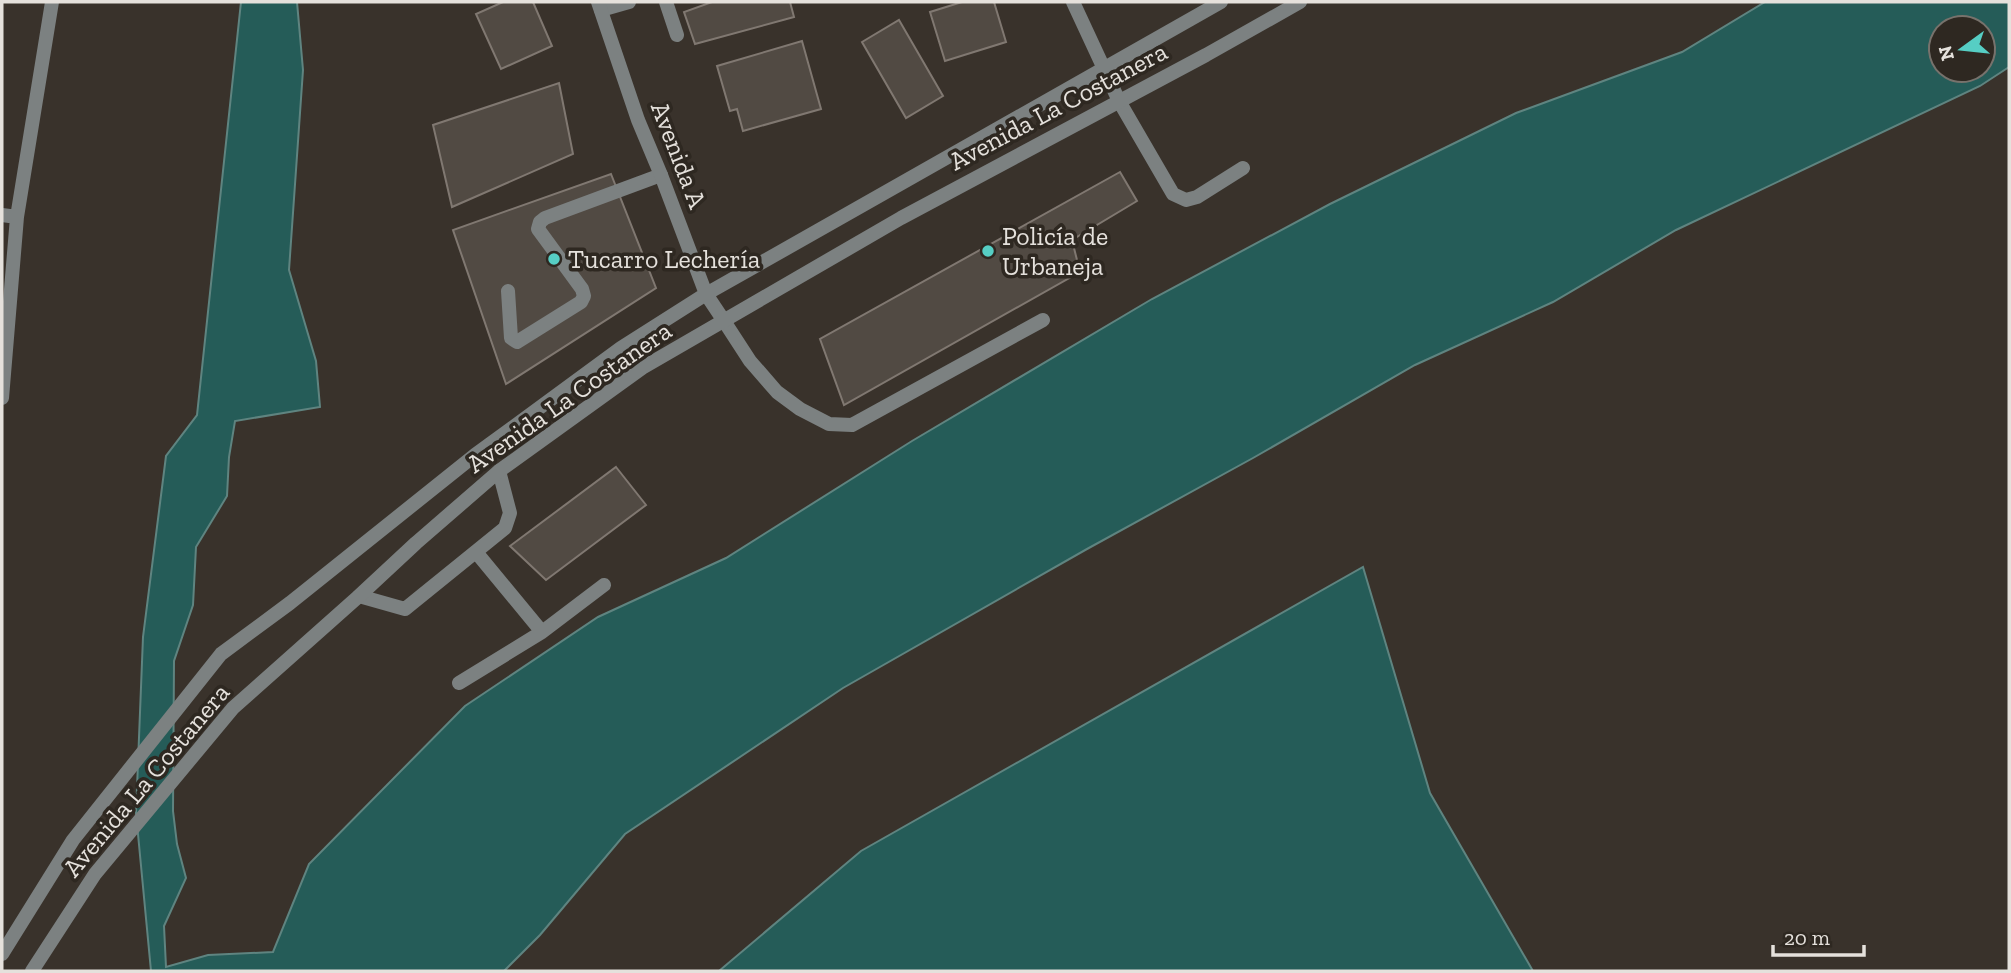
<svg xmlns="http://www.w3.org/2000/svg" width="2011" height="973" viewBox="0 0 2011 973" font-family="'Zilla Slab',serif">
<style>
.water{fill:#255c58;stroke:#5f8480;stroke-width:2;fill-rule:evenodd}
.building{fill:#514a43;stroke:#807871;stroke-width:2}
.lines{fill:none;stroke-linecap:round;stroke-linejoin:round}
.lane{stroke:#7c8181;stroke-width:14}
.street{stroke:#7c8181;stroke-width:14}
.poi-dot{fill:#56cec4;stroke:#2e2821;stroke-width:2.5}
.labels{text-anchor:middle;dominant-baseline:central;stroke-width:7;stroke-linejoin:round;paint-order:stroke}
.street-label{font-size:26px;fill:#e5e1dc;stroke:#2e2821}
.poi-label{font-size:26px;fill:#e5e1dc;stroke:#2e2821;text-anchor:start}
</style>
<rect width="100%" height="100%" fill="#39322b"/>
<!-- water -->
<path class="water" d="M241 2H297L303 70 289 270 316 361 320 407 235 421 229 457 227 496 196 547 193 605 174 661 173 811 177 844 186 878 164 926 166 967 208 955 273 952 309 864 465 706 598 617 726 558 912 441 1152 299 1330 204 1516 113 1682 52 1765 2H2009V67L1980 86 1676 230 1553 302 1415 365 1253 458 1087 549 843 688 625 834 540 935 504 971H151L136 813 143 637 166 456 197 415ZM1941 28H1983V70H1941Z
M1363 567 1430 793 1533 971H719L861 851Z"/>
<!-- building -->
<path class="building" d="M503 2H533L552 46 501 69 476 14Z
M712 2H790L794 17 695 44 684 12Z
M962 2H994L1006 42 945 61 930 12Z
M899 20 943 96 906 118 862 42Z
M802 41 821 109 743 131 737 109 730 111 717 66Z
M559 83 573 154 452 207 433 125Z
M1120 172 1137 201 1072 240 1080 272 844 405 820 339Z
M611 174 656 288 506 384 453 230Z
M616 467 646 505 546 580 510 546Z"/>
<g class="lines">
<!-- lane -->
<path class="lane" d="M666 2 677 35
M601 10 629 2
M1119 101 1173 194 1186 200 1197 197 1243 168
M2 215 17 217
M508 291 511 338 517 342 581 302 584 296 582 289 538 229 540 222 545 218 661 175
M724 321 750 361 777 392 800 409 829 424 852 425 1043 320
M2 398 17 217 52 2
M476 552 542 632 604 585
M359 596 405 609 505 528 510 513 499 471
M459 683 542 632"/>
<!-- street -->
<path class="street" d="M598 2 638 120 661 175 706 294 724 321
M1073 2 1119 101
M2 954 73 840 221 654 290 603 475 455 621 348 706 294 1221 2
M32 971 95 874 233 708 359 596 416 543 499 471 642 368 901 218 1206 55 1300 2"/>
</g>
<!-- markers -->
<g class="poi-dot">
<circle cx="988" cy="251" r="7"/>
<circle cx="554" cy="259" r="7"/>
</g>
<g class="labels">
<!-- street labels -->
<g class="street-label">
<text transform="translate(1058 106) rotate(-28)">Avenida La Costanera</text>
<text transform="translate(679 155) rotate(69)">Avenida A</text>
<text transform="translate(569 397) rotate(-35)">Avenida La Costanera</text>
<text transform="translate(146 780) rotate(-50)">Avenida La Costanera</text>
</g>
<!-- poi labels -->
<g class="poi-label">
<text x="1002" y="236">Policía de<tspan x="1002" dy="30">Urbaneja</tspan></text>
<text x="568" y="259">Tucarro Lechería</text>
</g>
</g>
<!-- border -->
<rect width="2011" height="973" fill="none" stroke="#e5e1dc" stroke-width="7"/>
<!-- north arrow -->
<g transform="translate(1962 49) rotate(255)"><circle r="33" fill="#2e2821" stroke="#77726c" stroke-width="2"/>
<path d="M0-5L12 26L0 18L-12 26Z" fill="#56cec4"/>
<text y="-10" font-size="19" font-weight="bold" text-anchor="middle" fill="#e5e1dc">N</text>
</g>
<!-- scale -->
<path d="M1773 945v10h91v-10" fill="none" stroke="#e5e1dc" stroke-width="3.5"/>
<text x="1784" y="945" font-size="21" fill="#e5e1dc" stroke="#2e2821" stroke-width="5" paint-order="stroke">20 m</text>
</svg>
